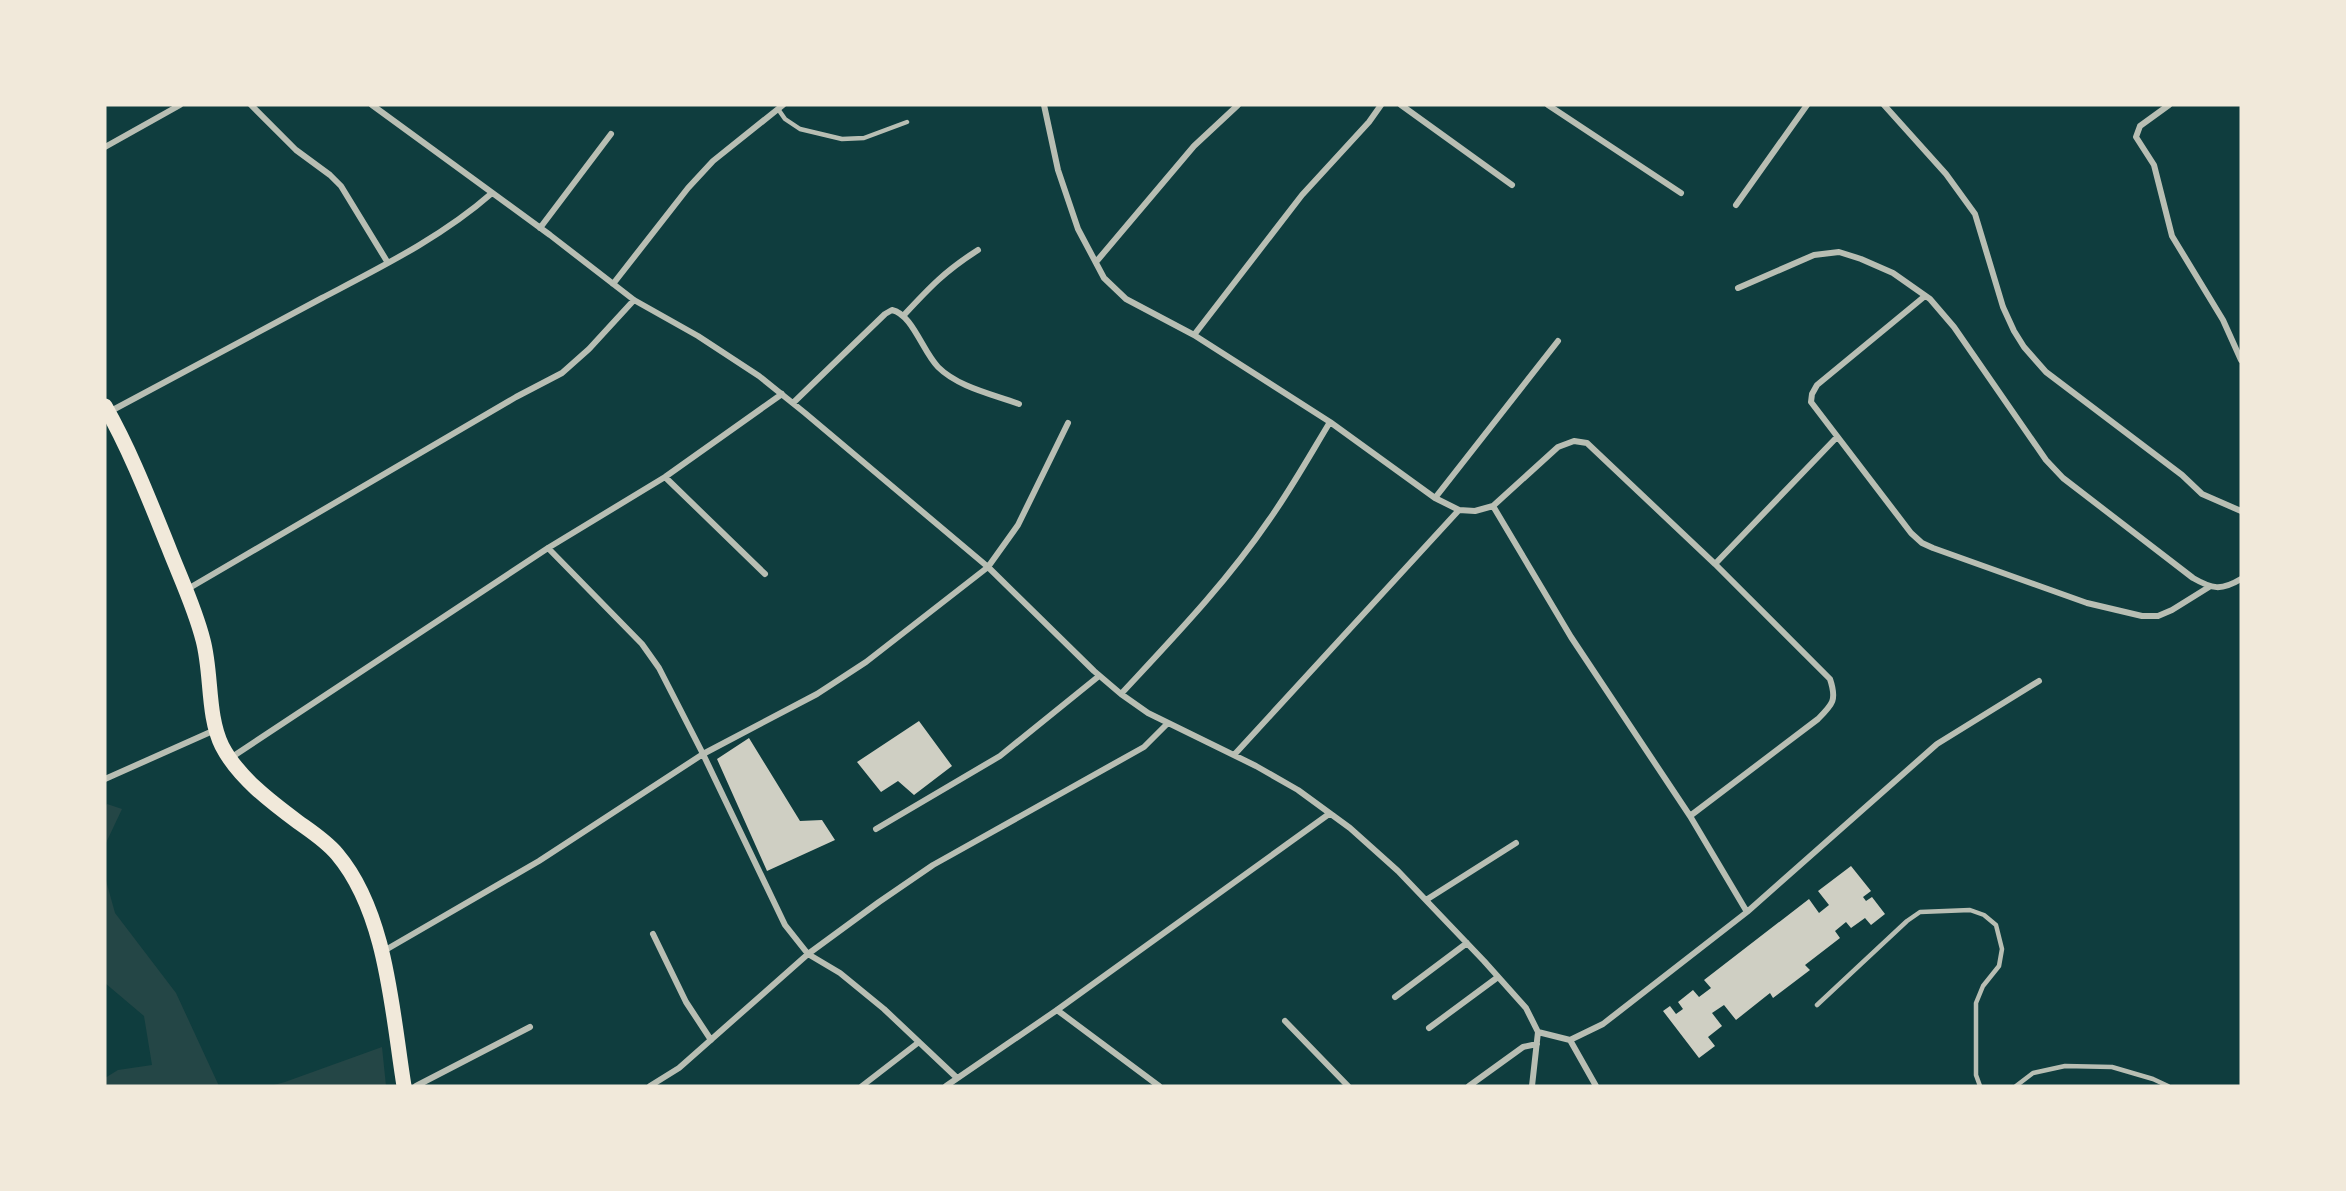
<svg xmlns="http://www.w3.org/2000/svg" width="2346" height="1191" viewBox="0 0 2346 1191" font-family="'IBM Plex Sans',sans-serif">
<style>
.green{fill:#244646}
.building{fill:#cfcfc3}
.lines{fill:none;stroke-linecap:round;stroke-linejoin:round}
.service{stroke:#b8beb3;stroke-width:4.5}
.minor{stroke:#b8beb3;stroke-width:6}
.primary{stroke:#f1e9da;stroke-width:15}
</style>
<rect width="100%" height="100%" fill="#0f3d3e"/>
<!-- green -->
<path class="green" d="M107 804 122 809 105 845V807Z
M105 877 115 913 176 993 219 1086H105V1078L118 1070 152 1065 144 1016 105 983Z
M382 1047 386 1086H270L285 1082Z"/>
<!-- building -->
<path class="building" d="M919 721 952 766 914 795 898 781 881 792 857 762Z
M749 738 800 821 822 820 835 840 767 871 717 759Z
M1851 866 1871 891 1863 897 1866 901 1872 897 1885 914 1871 925 1865 918 1851 928 1846 922 1835 931 1840 938 1805 965 1810 970 1773 998 1770 993 1736 1020 1724 1005 1712 1013 1722 1026 1708 1037 1715 1046 1699 1058 1663 1011 1670 1006 1676 1014 1683 1009 1678 1002 1693 990 1699 997 1711 988 1704 980 1809 899 1819 913 1829 905 1818 891Z"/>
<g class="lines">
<!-- service -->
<path class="service" d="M778 109 785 119 800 129 842 139 864 138 907 122
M1817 1005 1907 921 1920 912 1970 910 1984 915 1996 925 2002 949 1999 966 1983 986 1976 1003V1075L1980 1086
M2016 1086 2033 1073 2065 1066 2112 1067 2153 1079 2168 1086"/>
<!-- minor -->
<path class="minor" d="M251 105 296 150 330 175 341 186 388 263
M372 105 550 235 634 300 698 336 759 376 805 413 988 567 1094 671 1121 694 1148 713 1256 766 1298 790 1350 828 1398 871 1484 961 1526 1008 1538 1032 1532 1086
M1044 105 1058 170 1078 229 1104 278 1126 299 1194 335 1330 422 1435 498 1459 510 1475 511 1493 506 1558 447 1574 441 1587 443 1715 564 1830 679C1837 700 1833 704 1818 719L1690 816
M1401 105 1512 185
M1548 105 1681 193
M1884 105 1946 174 1975 214 2003 307 2014 331 2024 347 2046 372 2182 475 2202 494 2241 511
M2169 105 2140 126 2136 137 2154 165 2172 236 2223 320 2241 360
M105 147 180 105
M1736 205 1807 105
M540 228 611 134
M1096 262 1194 146 1238 105
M613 284 688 188 713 161 783 105
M1738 288 1814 255 1839 252 1861 259 1893 273 1930 299 1954 327 2046 460 2063 478 2193 578C2212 589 2221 591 2241 579
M1925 296 1817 385 1812 394 1811 402 1911 533 1922 543 1933 548 2087 603 2142 616H2158L2172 610 2209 587
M904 315C930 287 945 271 978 250
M1194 335 1302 195 1369 122 1381 105
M793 403 885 314 892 310C912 314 923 352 938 367 958 387 992 394 1019 404
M109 412C180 374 251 336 322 298 381 267 442 237 492 193
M665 477 765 574
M1435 498 1558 341
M1493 506 1571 637 1690 816 1747 912
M548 548 642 644 659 668 703 754 785 925 808 954 840 973 884 1009 956 1077
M1715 564 1837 437
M186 590 516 397 562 373 589 349 634 300
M1121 694C1173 638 1226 583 1269 520 1291 489 1310 455 1330 422
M1234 755 1459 510
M229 759 548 548 665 477 782 394
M105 779 215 730
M876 829 1000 756 1099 676
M1426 900 1516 843
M653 934 686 1002 711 1040
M382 952 539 861 703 754 817 694 866 662 988 567 1018 525 1068 423
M1395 997 1467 943
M1057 1010 1159 1086
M1285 1021 1348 1086
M1429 1028 1498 977
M1538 1032 1570 1040 1603 1024 1747 912 1937 744 2039 681
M1570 1040 1596 1086
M416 1086 530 1027
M650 1086 679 1068 808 954 879 902 933 865 1144 747 1168 723
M862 1086 919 1042
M946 1086 1057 1010 1329 814
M1469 1086 1523 1047 1537 1044"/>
<!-- primary -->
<path class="primary" d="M105 406C130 450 149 499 168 546 180 577 195 608 203 640 212 673 207 716 222 746 238 777 271 802 298 822 312 832 326 841 337 854 387 913 392 1012 404 1086"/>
</g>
<!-- border -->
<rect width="2346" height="1191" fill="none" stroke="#f1e9da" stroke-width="213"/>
</svg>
